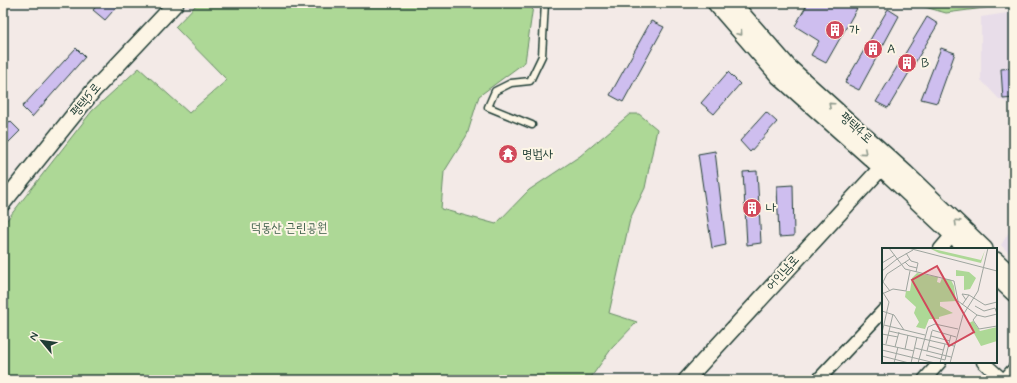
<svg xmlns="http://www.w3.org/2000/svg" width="1017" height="383" viewBox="0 0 1017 383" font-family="Mynerve,'Poor Story',sans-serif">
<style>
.built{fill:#e8dde9}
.green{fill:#add896;stroke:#668a65}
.building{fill:#cebeef;stroke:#1f3d34}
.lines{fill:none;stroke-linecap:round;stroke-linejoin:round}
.service-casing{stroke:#1f3d34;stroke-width:9}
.minor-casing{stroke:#1f3d34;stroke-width:15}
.tertiary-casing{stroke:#1f3d34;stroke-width:18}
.service{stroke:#fcf5e5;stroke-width:6}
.minor{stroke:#fcf5e5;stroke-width:12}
.tertiary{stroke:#fcf5e5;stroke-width:15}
.oneway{stroke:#8e998c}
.labels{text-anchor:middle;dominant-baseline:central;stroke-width:4;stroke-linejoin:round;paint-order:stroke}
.poi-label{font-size:13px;fill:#1f3d34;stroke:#fcf5e5;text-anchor:start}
.street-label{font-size:13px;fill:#1f3d34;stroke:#fcf5e5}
.park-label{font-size:13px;fill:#3b5c48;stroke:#fcf5e5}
.inset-road{fill:none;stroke:#9ea59f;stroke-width:1}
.view{fill:#d1495b;fill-opacity:0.15;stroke:#d1495b;stroke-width:2}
.inset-edge{fill:none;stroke:#1f3d34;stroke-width:2}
</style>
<rect width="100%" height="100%" fill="#f3eae7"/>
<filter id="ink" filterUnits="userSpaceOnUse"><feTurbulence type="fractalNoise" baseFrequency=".025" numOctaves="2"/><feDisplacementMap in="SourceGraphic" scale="8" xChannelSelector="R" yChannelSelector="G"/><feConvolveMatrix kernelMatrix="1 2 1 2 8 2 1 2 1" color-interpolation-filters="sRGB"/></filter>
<g filter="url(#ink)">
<!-- built -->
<path class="built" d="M1014 12V106L999 99 981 80V17Z
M1014 224V258L1001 245Z"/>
<!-- green -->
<path class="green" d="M198 3H491L496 5 533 6 525 62 479 96 467 135 444 172 441 209 496 224 529 190 580 156 630 114H639L657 129 645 188 630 219 609 313 637 322 612 348 589 380H3V225L92 111 139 68 189 113 227 80 175 27Z
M911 3H1014V4L946 13Z"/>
<!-- building -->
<path class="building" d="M99 3H120L105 20 93 10Z
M808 3H860L826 63 811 55 819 41 795 26Z
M888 9 899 16 859 90 845 83Z
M927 17 938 24 888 108 876 102Z
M651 21 664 27 623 102 610 95Z
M76 48 85 57 32 117 22 107Z
M941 48 955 53 937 103 921 99Z
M1014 68V98L1003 99 1001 69Z
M728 72 740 84 714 114 701 103Z
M766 112 777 122 750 152 740 141Z
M10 121 20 131 3 148V128Z
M715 151 726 245 712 248 698 154Z
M757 171 761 243 747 245 743 172Z
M793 185 794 236 779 237 777 186Z"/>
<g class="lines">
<defs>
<path id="service" d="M532 125 488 107 495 91 511 83 530 81 542 56 545 3"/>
<path id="minor" d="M940 249 952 235
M983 362 1003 380
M818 380 883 311
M924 380 940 362
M1004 380 1014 369"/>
<path id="tertiary" d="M715 3 779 77 881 168 967 249
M733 3 788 66 906 173 985 249
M3 203 93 91 176 3
M996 260 1014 277
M996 277 1014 294
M686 380 881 168"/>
</defs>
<!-- service casing -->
<use href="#service" class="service-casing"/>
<!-- minor casing -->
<use href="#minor" class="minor-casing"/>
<!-- tertiary casing -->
<use href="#tertiary" class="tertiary-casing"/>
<!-- service -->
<use href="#service" class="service"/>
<!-- minor -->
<use href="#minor" class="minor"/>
<!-- tertiary -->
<use href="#tertiary" class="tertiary"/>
</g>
<!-- one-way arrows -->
<defs><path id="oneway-chevron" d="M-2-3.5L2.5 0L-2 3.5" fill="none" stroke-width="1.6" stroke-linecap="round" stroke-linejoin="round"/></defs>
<g class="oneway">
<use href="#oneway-chevron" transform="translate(740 33) rotate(49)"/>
<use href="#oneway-chevron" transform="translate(831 105) rotate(-138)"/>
<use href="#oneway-chevron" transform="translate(864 152) rotate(41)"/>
<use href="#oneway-chevron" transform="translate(957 222) rotate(-136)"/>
</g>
</g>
<!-- icons -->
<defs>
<symbol id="building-disc" viewBox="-11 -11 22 22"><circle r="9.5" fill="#d1495b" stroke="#fcf5e5"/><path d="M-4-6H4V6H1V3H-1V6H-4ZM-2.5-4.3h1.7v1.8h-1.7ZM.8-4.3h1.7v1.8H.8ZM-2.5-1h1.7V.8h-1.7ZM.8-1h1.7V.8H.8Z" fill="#fff"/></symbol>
<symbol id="temple-disc" viewBox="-11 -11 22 22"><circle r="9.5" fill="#d1495b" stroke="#fcf5e5"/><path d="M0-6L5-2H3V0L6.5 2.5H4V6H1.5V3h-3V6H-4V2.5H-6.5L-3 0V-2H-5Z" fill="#fff"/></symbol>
</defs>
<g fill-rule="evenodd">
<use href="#building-disc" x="824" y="19" width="22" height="22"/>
<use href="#building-disc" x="862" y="38" width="22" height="22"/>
<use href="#building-disc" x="896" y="52" width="22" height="22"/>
<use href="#temple-disc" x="497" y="143" width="22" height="22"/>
<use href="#building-disc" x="741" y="197" width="22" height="22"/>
</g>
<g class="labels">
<!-- poi labels -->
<g class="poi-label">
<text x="849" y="30">가</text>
<text x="887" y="49">A</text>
<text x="921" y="63">B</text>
<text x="522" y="154">명법사</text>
<text x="766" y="208">나</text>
</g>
<!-- street labels -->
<g class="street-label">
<text transform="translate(86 100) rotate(-50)">평택5로</text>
<text transform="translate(856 128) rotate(42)">평택4로</text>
<text transform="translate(783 273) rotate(-48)">어인남로</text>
</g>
<!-- park labels -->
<g class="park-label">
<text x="289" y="228">덕동산 근린공원</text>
</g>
</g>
<!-- overview -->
<g transform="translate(882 248)">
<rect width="115" height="115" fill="#f3eae7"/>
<path d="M47 0 99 12 103 2 99 15 57 5ZM74 22 87 24 94 30 88 41 82 42V28H74ZM35 25 56 29 55 34 58 35 60 30 69 32 72 38 74 53 58 54V58L71 65 57 69V71H47L43 81 34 79 37 74 32 65 34 59 23 49 24 43H28L30 30ZM91 73 98 83 115 79V93L99 98 89 80 87 75Z" fill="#add896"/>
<path class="inset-road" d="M7 0 23 21 72 33 76 53 95 67 103 69 115 66M26 0 115 23M24 5 29 13 36 15 34 24M15 11 31 2M23 14 27 18 35 20M0 15 13 7M0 23 15 11M0 43 7 54 0 85M8 43 1 34 5 26 28 11M0 46 11 41 24 43 28 23M84 52 80 46 87 47M80 57 87 47 103 57 115 54M93 58 102 63 113 60 115 66M0 63 12 67 22 82M95 67 91 72 97 81 115 78M2 77 43 87M50 82 74 89M7 83 72 98M0 86 16 89M49 88 68 93M0 96 32 103M4 96 11 66M47 98 61 102M13 99 17 84M33 100 69 109M23 101 26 87M0 102 53 115M45 103 50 83M44 107 63 112 69 87M0 108 27 115M12 115 16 99M29 115 35 89M36 115 46 79 53 76 76 81M58 115 63 96M68 115 81 67 96 43 106 0"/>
<path class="view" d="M55 18 92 84 67 98 30 32Z"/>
<rect width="115" height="115" class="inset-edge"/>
</g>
<!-- margin -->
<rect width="1017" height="383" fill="none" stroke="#fcf5e5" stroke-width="16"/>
<rect x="8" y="8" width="1001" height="367" fill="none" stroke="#1f3d34" stroke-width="1.5" filter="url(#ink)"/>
<!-- north arrow -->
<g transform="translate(42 341) rotate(299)" stroke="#fcf5e5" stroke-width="3" paint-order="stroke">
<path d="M0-3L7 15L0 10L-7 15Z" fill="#1f3d34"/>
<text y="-6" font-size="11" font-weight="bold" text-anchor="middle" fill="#1f3d34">N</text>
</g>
</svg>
